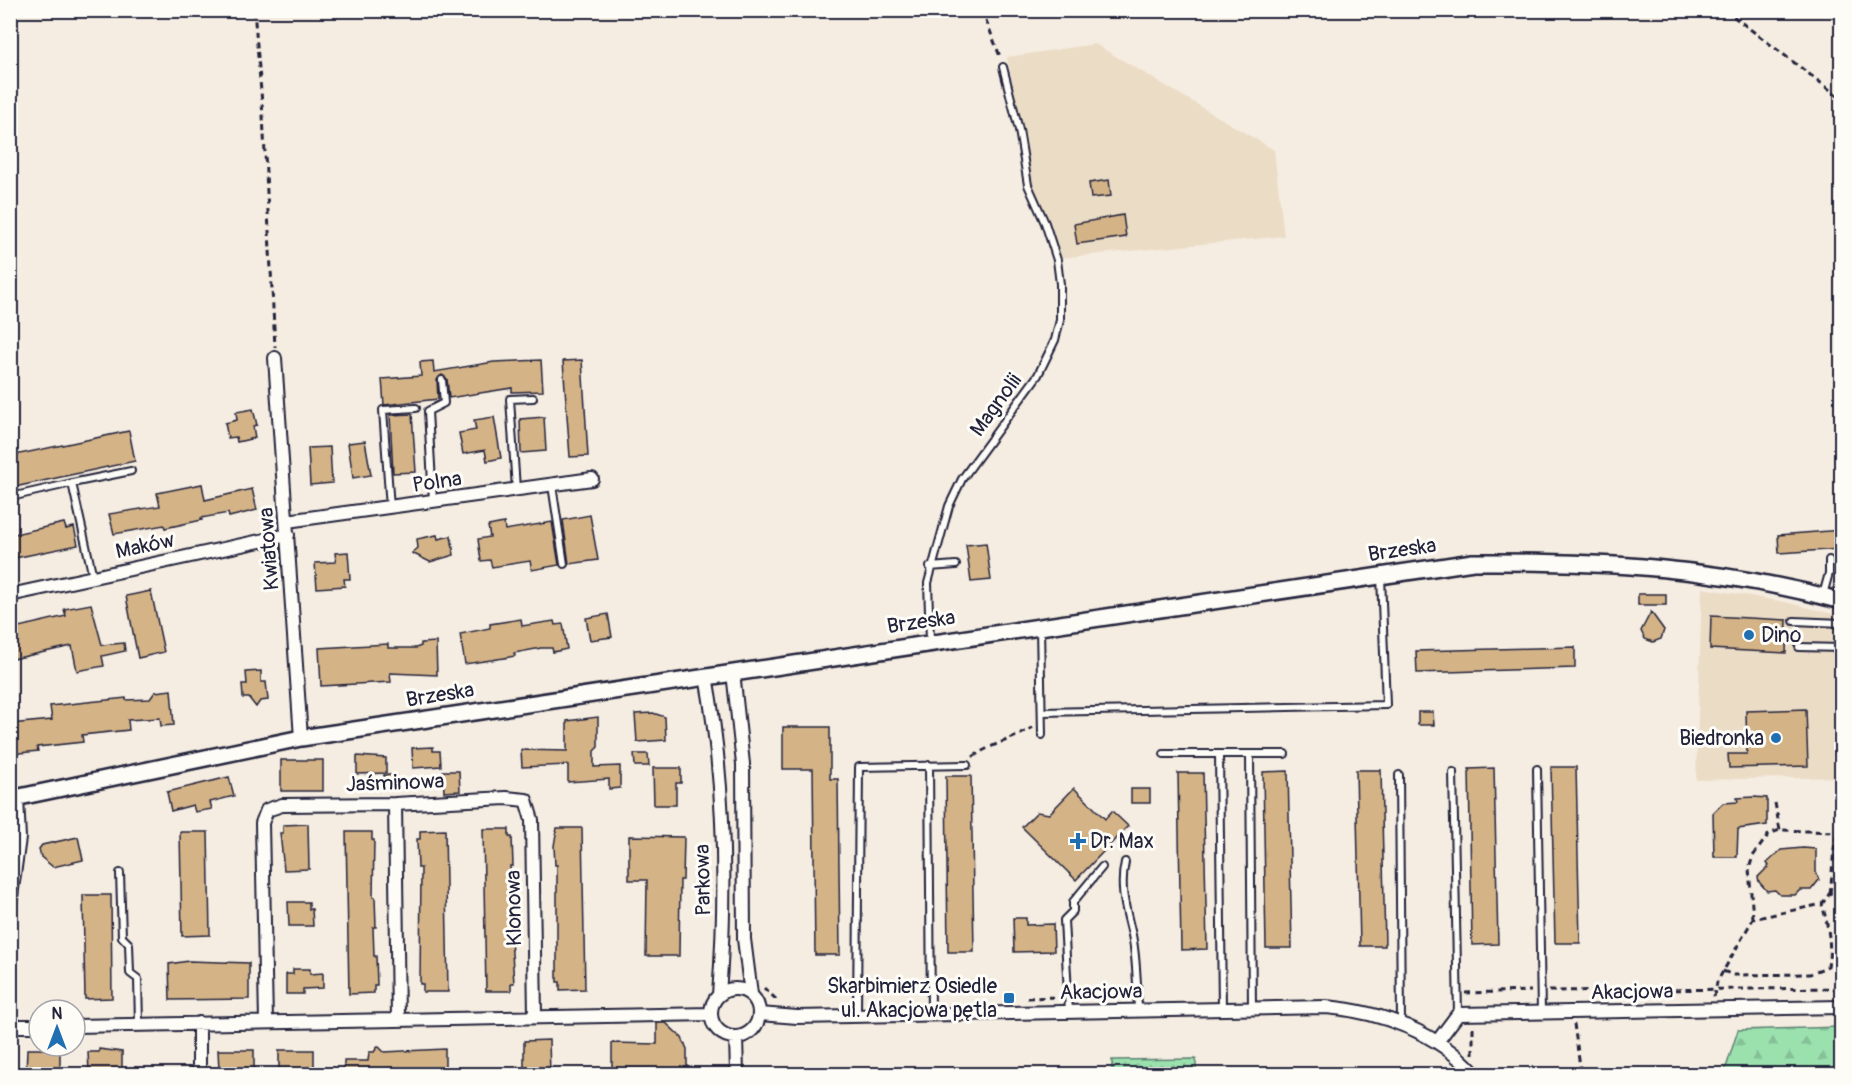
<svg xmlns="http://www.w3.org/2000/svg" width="1852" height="1085" viewBox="0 0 1852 1085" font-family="Pangolin,sans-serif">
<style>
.built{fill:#ebdcc6}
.green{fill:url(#green-dots);stroke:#5e8274;stroke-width:1.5}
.forest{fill:url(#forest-firs);stroke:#5e8274;stroke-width:1.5}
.building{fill:#d4b387;stroke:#22223b;stroke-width:1.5}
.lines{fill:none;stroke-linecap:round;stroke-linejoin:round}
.service-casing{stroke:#22223b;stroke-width:10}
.minor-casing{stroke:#22223b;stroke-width:16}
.tertiary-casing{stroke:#22223b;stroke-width:20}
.path{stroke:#22223b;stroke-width:3;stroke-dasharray:6 4.5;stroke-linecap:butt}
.service{stroke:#fdfcf7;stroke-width:6}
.minor{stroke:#fdfcf7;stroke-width:12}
.tertiary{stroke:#fdfcf7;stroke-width:15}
.poi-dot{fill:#1f6fb2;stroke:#fdfcf7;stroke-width:2}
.labels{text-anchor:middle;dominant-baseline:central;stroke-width:6;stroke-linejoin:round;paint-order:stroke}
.street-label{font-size:21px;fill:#22223b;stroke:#fdfcf7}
.poi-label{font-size:21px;fill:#22223b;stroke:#fdfcf7;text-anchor:start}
</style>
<defs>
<pattern id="green-dots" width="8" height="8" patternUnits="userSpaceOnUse" patternTransform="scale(1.5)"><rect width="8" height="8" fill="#9be1ae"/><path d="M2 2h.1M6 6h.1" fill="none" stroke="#85c197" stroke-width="1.8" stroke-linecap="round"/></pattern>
<pattern id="forest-firs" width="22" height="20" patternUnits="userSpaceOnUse" patternTransform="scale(1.5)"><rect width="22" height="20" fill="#9be1ae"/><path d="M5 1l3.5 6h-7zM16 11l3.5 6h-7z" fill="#85c197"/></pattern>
</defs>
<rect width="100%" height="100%" fill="#f5ede1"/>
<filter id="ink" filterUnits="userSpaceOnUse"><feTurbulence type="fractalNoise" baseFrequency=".0167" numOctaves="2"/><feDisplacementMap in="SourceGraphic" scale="12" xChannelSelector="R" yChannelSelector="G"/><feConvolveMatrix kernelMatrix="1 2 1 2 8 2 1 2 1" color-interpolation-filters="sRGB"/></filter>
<g filter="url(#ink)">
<!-- built -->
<path class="built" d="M1095 44 1274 150 1284 236 1059 258 1046 213 1030 182 1025 140 1007 57Z
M1702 588 1785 602 1841 616V777L1696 780Z"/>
<!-- green -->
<path class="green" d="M1196 1059V1074H1112V1060Z"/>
<!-- forest -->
<path class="forest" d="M1841 1027V1074H1724L1738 1030Z"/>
<!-- building -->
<path class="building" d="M1109 180 1111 196 1091 198 1089 183Z
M1123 215 1126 237 1077 244 1074 224Z
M541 360 543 391 512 392V388L449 398 447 379 442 375 437 380 438 399 384 405 382 379 421 376 420 362 433 361 434 372 494 362Z
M582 360 588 456 570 457 563 361Z
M253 409 257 425 253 426 255 438 237 442 236 437 228 438 225 423 237 420 236 412Z
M412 414 416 472 393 473 390 415Z
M494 417 501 458 487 461 485 450 463 454 459 433 476 430 474 420Z
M544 417 546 451 521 453 520 419Z
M129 431 135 461 10 488V456Z
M365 441 371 475 353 478 348 443Z
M330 447 332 483 310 485 308 448Z
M202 484 205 500 252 489 257 510 229 517 228 513 201 518 202 520 165 528 164 525 114 534 109 514 160 506 157 493Z
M590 515 598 560 569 564 563 520Z
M552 522 559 565 532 570 530 561 492 567 490 560 481 561 478 539 490 537 488 526 504 523 505 530Z
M64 523 66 529 74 527 78 545 10 559V535Z
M1842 530V549L1779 553 1778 535Z
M437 535 438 539 451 536 454 555 430 562 412 553 418 548 417 539Z
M986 543 991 580 971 582 966 545Z
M348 552 350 579H344L345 586 317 588 315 563 336 562 335 553Z
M151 591 164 652 138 658 126 596Z
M1638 594H1666V605H1638Z
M91 604 102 645 124 643 125 651 102 656 104 666 77 671 72 646 13 659 10 629 66 616 64 609Z
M1651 612 1664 630 1661 639 1653 642 1645 639 1641 631Z
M608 614 612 637 590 640 586 618Z
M1711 616 1787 620 1786 653 1710 649Z
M521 619 522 626 554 621 555 625 563 624 567 649 553 652 552 648H541L514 653 515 656 504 658 465 664 460 634 490 628V624Z
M436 642 437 675 390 673 391 682 321 686 319 648 388 644V648H416L421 646V643Z
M1575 647V668L1417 673 1416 651Z
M261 671V682H266L268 700 260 701 256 707 249 698H243L242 684H247L246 672Z
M171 690 174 725 161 726 160 718 128 720 129 730 82 735 83 742 37 747 38 751 10 754V724L52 720 50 706 126 698V700L150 699 155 692Z
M1806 709 1808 766 1729 768 1728 754H1747L1746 711Z
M1418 712H1433L1434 725H1418Z
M653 713 665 717 666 740 637 742 635 714Z
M598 717V747L594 751V767L620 766V788L609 789V779L568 782V765L522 767 521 750 567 751V721Z
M783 727H830V779H838L840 955H815L813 769H783Z
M433 747V751H440L441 766 413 768 412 748Z
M634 754H648L649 766H635Z
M357 756 386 758V773L357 774Z
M281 760H323V791H281Z
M1551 767H1576L1580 943H1555Z
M653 768H681V783H676V805H654Z
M1494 768 1498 944 1472 945 1469 769Z
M1356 770H1381L1385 946H1360Z
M443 771H459L460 791 444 792Z
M1288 771 1292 948H1266L1263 772Z
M1178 773H1203L1207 949 1181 950Z
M384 775H396L395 786H383Z
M946 776H971L974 952H948Z
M229 777 234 796 210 802 212 809 195 812 193 805 171 811 167 792Z
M1074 788 1105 819 1112 811 1128 826 1076 880 1022 827 1037 812 1049 814Z
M1131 789H1150V803H1131Z
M1754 797 1767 798V825L1738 829 1737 857H1714L1713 813 1723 803 1738 802 1737 798Z
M308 824 309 869 284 870 280 833H283V825Z
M557 828H582L585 989 560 990V982H557V865H555L554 846Z
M483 829H509V837H512L513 866H510L513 924H510L514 983H511V991H486Z
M445 830 448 992H423V984H420L421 868H418L417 839H420V831Z
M180 832H208L210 935 182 936Z
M346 832H372V840H374L373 897H375L376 927H373L374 956H376L377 985H374V993L349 994Z
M629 836 684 837 683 880H680L679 956H646L647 880H629Z
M78 837 83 860 53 867 41 857 39 849 42 845Z
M1803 848 1816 849V872L1819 880 1811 890H1800L1795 895H1780L1775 890 1767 891 1759 882 1758 877 1769 866 1767 863 1781 850Z
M83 895H111L112 998 85 999Z
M288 902H309V909H312L313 926H289Z
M1013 918H1026V925L1053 924 1054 951 1014 952Z
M189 961 249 963V999L170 1000 169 964Z
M293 969H310V974L323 973V988L303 989V994H286V974H293Z
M657 1023H666L682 1038 687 1049V1074H612V1043L657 1044Z
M549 1040 550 1074H524V1041Z
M378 1046 384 1052 445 1049V1069H437V1073H422V1069L415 1068H388V1074H344V1061H368L369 1052H374Z
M27 1049H60V1074H26Z
M99 1049 122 1052V1071H119V1074H92V1071L89 1072 88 1052H99Z
M218 1050H254V1070H219Z
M279 1050H314V1069H279Z"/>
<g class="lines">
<defs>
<path id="service" d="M72 483 131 471
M552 485 564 564
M516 489 510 399 533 398
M15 496 72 483 93 577
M433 501 428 411 444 403 442 380
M390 508 383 410 416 408
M930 567 956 565
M1823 595 1829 573V560
M1794 621 1842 623
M1040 627 1042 735
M930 641 928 583 949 506 962 479 1038 375 1055 340 1060 320V284L1057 260 1045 223 1028 185 1019 130 1003 67
M1799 647 1842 648
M1042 712 1386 705 1381 576
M1164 754H1285
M1219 754 1222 1009
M1250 755 1252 1009
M929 765 931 1014
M1537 769 1541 1013
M1453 772 1458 1014
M1399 775 1401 1024
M1125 862C1119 889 1126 909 1132 935 1137 960 1137 986 1138 1010
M120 873 122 937 129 944 130 973 138 979 139 1024
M1069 1012 1064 920 1073 911V902L1102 867
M857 1015 859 767 967 765"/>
<path id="minor" d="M275 358 301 738
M287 521 592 479
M10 595 288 535
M733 672 743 764 744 939 751 994
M706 676C725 781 727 889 719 995
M395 804 398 1019
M10 904 19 838 17 798
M711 1013a24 24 0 1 1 48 0a24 24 0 1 1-48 0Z
M760 1014 797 1017 1326 1007C1382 1012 1437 1032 1475 1074
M266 1022 262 823 267 810 282 805 395 804 506 798 526 800 532 820 535 1016
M10 1026H39
M75 1026 711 1014
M736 1037 737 1074
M1437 1042 1458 1014 1842 1007
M199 1074V1023"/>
<path id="tertiary" d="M10 799 301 738 1473 562C1604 561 1714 567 1842 601"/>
</defs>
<!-- service casing -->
<use href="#service" class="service-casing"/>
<!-- minor casing -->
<use href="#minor" class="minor-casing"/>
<!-- tertiary casing -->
<use href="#tertiary" class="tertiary-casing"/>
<!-- path -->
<path class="path" d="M254 10 263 115 275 347
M982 10 1001 59
M1725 10 1842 99
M973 757C992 743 1014 740 1033 727
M1775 803 1780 830
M1830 893C1833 874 1832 837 1842 822
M1753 918 1749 869 1753 856 1769 834 1780 830 1835 832
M1723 971 1734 975 1810 974 1828 966C1832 944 1828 926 1822 904
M764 988 779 1002
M1549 991 1842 988
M1465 993 1531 991
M1714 997 1717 982 1753 919 1822 904 1830 893 1842 895
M1027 998 1059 997
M1574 1024 1581 1074
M1473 1054V1025"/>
<!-- service -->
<use href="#service" class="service"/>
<!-- minor -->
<use href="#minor" class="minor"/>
<!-- tertiary -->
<use href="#tertiary" class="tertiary"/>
</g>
</g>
<!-- markers -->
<g class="poi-dot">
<circle cx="1749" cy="635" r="6"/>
<circle cx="1776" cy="738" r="6"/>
<path d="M1075 832h6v6h6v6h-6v6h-6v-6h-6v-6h6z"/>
<rect x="1003" y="992" width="12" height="12" rx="3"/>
</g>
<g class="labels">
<!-- street labels -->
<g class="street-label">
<text transform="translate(996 405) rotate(-54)">Magnolii</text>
<text transform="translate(437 482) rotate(-8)">Polna</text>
<text transform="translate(145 546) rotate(-12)">Maków</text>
<text transform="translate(269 549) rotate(-94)">Kwiatowa</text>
<text transform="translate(1402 550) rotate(-8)">Brzeska</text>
<text transform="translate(921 622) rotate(-8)">Brzeska</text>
<text transform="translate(440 695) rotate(-9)">Brzeska</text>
<text transform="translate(395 783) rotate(-2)">Jaśminowa</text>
<text transform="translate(703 880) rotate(-91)">Parkowa</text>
<text transform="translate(514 908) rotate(-91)">Klonowa</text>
<text transform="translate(1101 992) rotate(-1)">Akacjowa</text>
<text transform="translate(1632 992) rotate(-1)">Akacjowa</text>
</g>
<!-- poi labels -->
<g class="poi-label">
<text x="1761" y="635">Dino</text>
<text x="1764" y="738" text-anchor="end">Biedronka</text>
<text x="1090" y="841">Dr. Max</text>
<text x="997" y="986" text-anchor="end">Skarbimierz Osiedle<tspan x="997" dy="24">ul. Akacjowa pętla</tspan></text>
</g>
</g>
<!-- margin -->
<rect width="1852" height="1085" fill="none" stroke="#fdfcf7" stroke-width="36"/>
<rect x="18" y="18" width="1816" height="1049" fill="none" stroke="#22223b" stroke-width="2" filter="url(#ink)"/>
<!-- north arrow -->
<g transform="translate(57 1028)"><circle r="28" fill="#fdfcf7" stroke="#a5a5ac" stroke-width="1.5"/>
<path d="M0-4.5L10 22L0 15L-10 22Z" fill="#1f6fb2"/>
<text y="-9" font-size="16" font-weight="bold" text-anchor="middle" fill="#22223b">N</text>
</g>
</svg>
